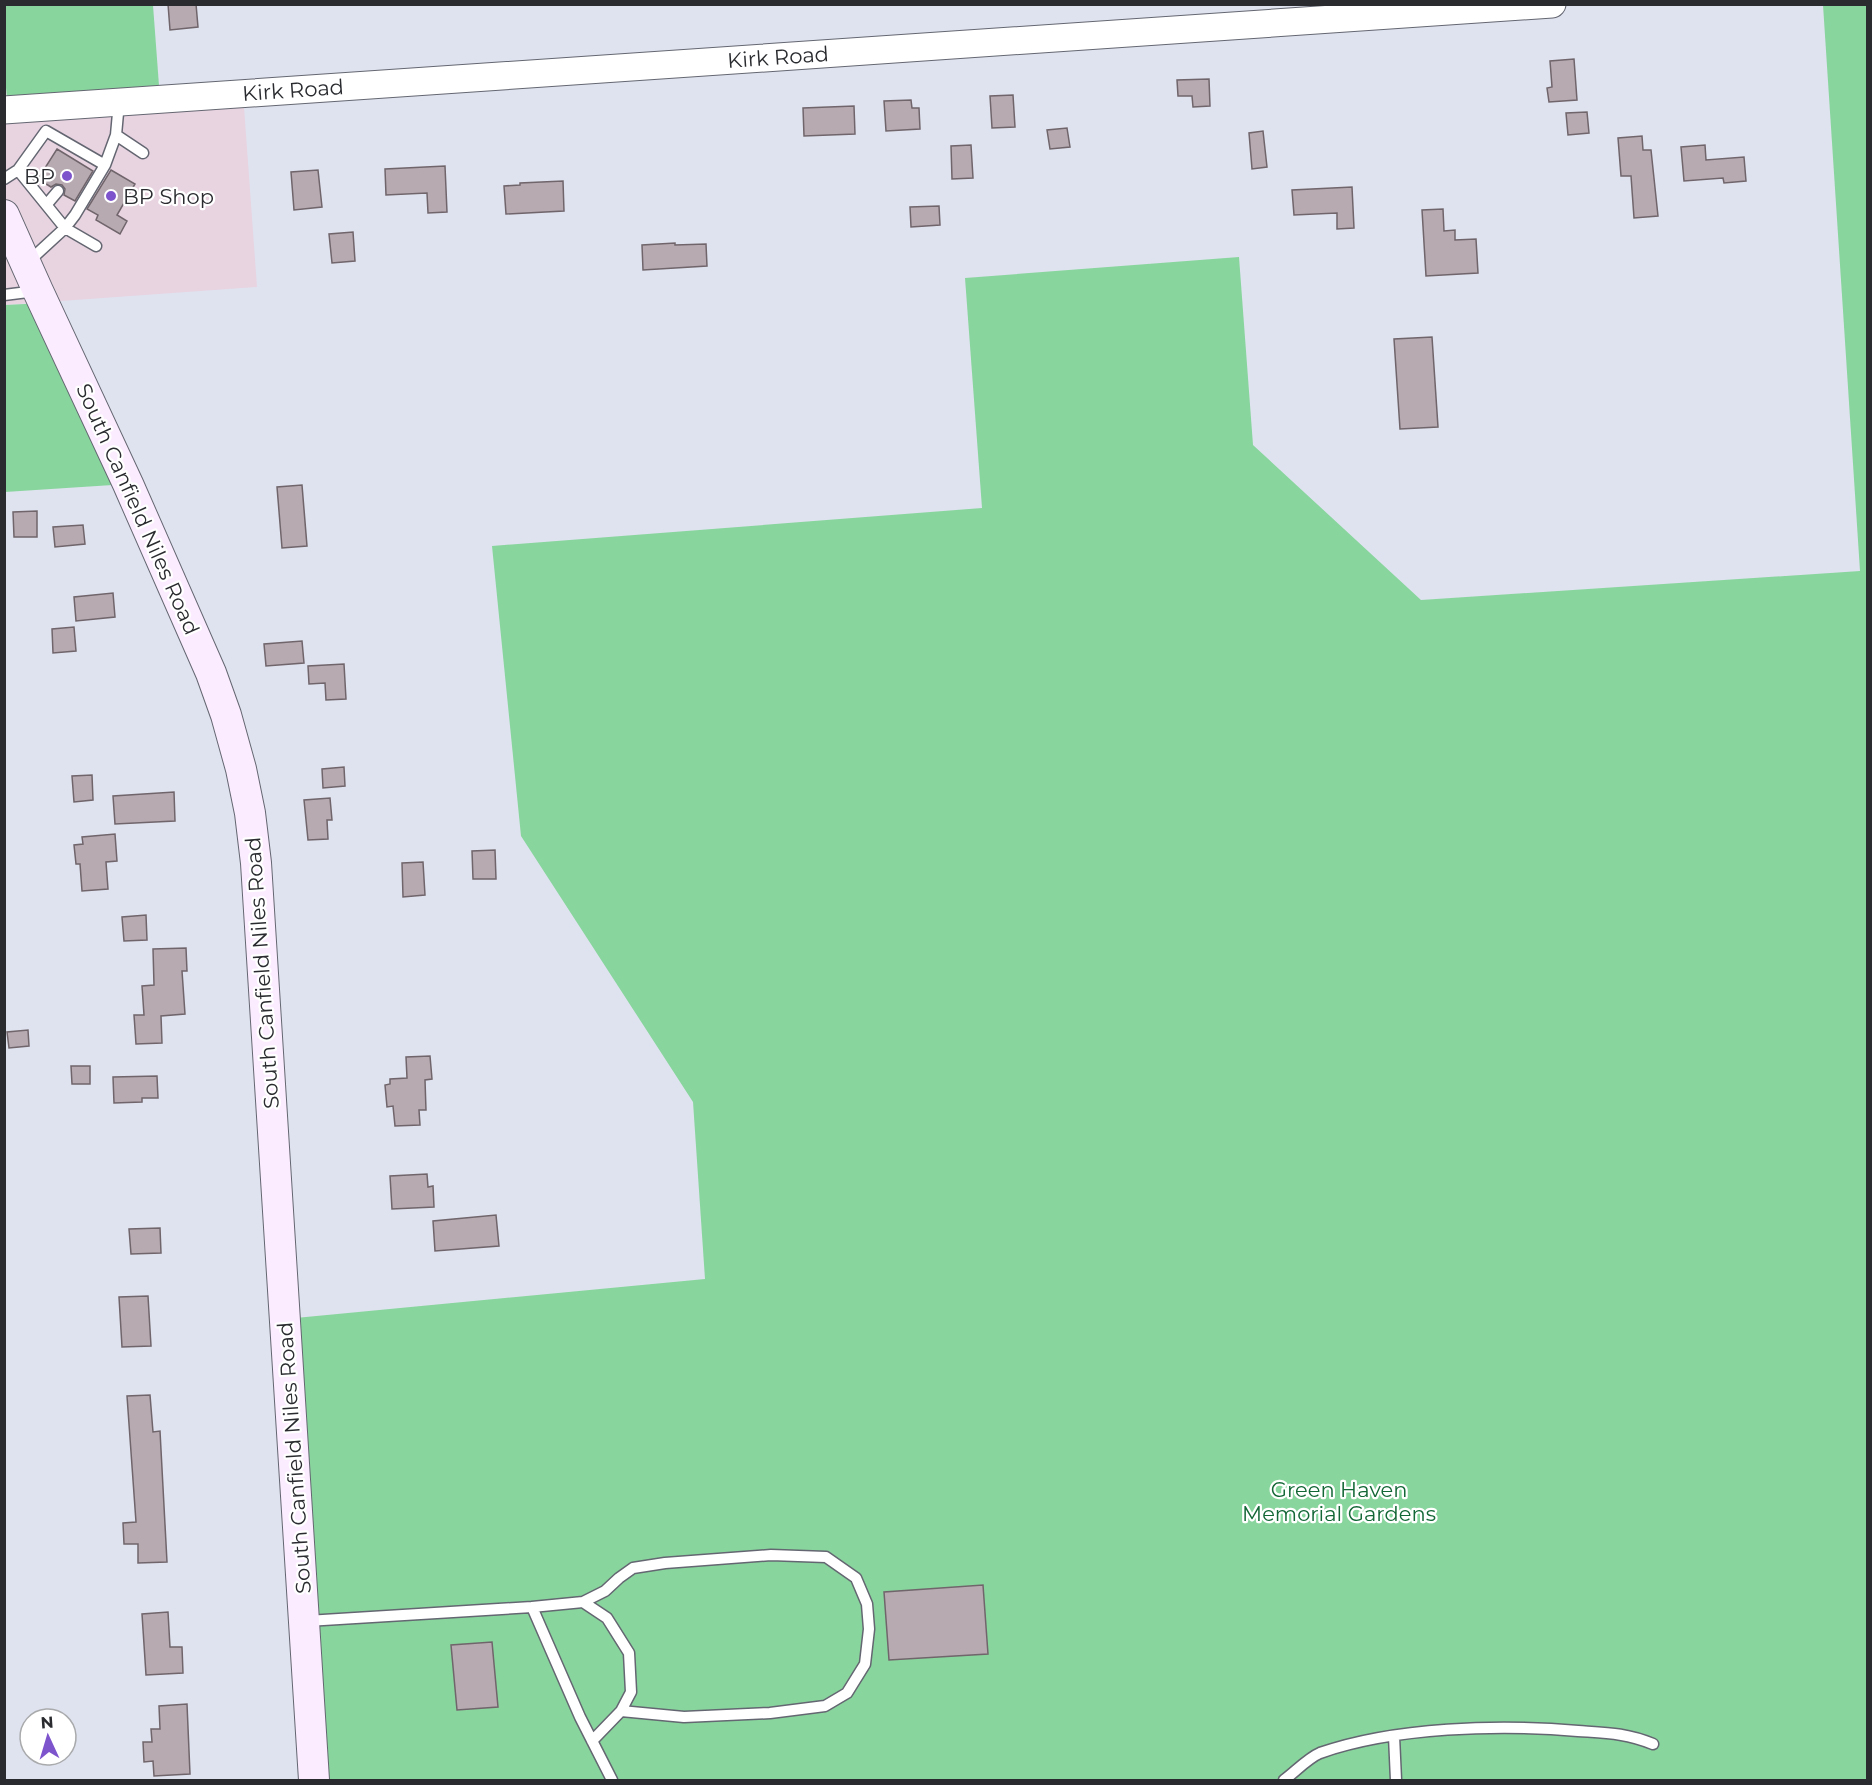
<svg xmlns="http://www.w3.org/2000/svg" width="1872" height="1785" viewBox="0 0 1872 1785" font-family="Montserrat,sans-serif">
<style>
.commercial{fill:#e8d3e1}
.green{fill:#89d59e}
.building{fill:#b7aab1;stroke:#70656b;stroke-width:1.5}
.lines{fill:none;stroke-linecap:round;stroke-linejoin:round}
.service-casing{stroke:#646771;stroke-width:13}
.tertiary-casing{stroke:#646771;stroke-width:29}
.secondary-casing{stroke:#646771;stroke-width:32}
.service{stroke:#fff;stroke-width:10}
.tertiary{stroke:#fff;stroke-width:27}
.secondary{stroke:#fcecff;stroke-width:30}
.poi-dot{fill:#7e54cd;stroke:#fff;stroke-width:2}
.labels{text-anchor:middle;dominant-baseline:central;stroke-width:4.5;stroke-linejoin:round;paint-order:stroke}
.street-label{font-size:21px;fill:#292b2f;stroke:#fff}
.poi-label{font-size:21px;fill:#292b2f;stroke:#fff;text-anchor:end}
.park-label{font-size:21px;fill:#136736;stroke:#fff}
</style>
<rect width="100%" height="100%" fill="#dfe3ef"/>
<!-- commercial -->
<path class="commercial" d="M4 66 8 109 243 93 257 287 5 305Z"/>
<!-- green -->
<path class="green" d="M4 5H153L160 99 8 109 4 66Z
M1823 5H1867V1780H314L285 1319 705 1279 693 1102 521 836 492 546 982 508 965 278 1239 257 1253 445 1421 600 1860 571Z
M44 303 128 484 5 492V305Z"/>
<!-- building -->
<path class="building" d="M168 4H196L198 27 170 30Z
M1574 59 1577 100 1549 102 1547 88 1552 87 1550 61Z
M1209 79 1210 106 1193 107 1192 96H1178L1177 80Z
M1013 95 1015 127 992 128 990 96Z
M911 100 912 108H919L920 129 886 131 884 101Z
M854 106 855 134 804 136 803 108Z
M1587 112 1589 133 1568 135 1566 113Z
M1067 128 1070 147 1050 149 1047 130Z
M1263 131 1267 167 1252 169 1249 133Z
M1642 136 1643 150H1651L1658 216 1634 218 1631 176H1621L1618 138Z
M971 145 973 178 952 179 951 146Z
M1705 145 1706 160 1744 157 1746 181 1724 183 1723 178 1684 181 1681 147Z
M57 149 93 171 75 201 64 195 65 189 62 185 56 184 51 187 38 179Z
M445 166 447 212 428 213 427 193 386 195 385 169Z
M111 170 135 184 117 215 127 221 120 234 96 220 98 215 87 209Z
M318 170 322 207 294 210 291 172Z
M563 181 564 211 506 214 504 186 520 185V183Z
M1352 187 1354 228 1337 229V213L1294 215 1292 190Z
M939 206 940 225 911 227 910 207Z
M1443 209 1444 231 1455 230V240L1476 239 1478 273 1426 276 1422 210Z
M353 232 355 261 332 263 329 234Z
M675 243V245L706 244 707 266 643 270 642 245Z
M1432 337 1438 427 1400 429 1394 339Z
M302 485 307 546 282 548 277 487Z
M37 511V537H14L13 512Z
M83 525 85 544 55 547 53 527Z
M113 593 115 617 76 621 74 597Z
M74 627 76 651 53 653 52 629Z
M302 641 304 663 266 666 264 644Z
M344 664 346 699 326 700 325 683 309 684 308 666Z
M344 767 345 786 323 788 322 769Z
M92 775 93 800 74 802 72 776Z
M174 792 175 821 115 824 113 796Z
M330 798 332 820H327L328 839 308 840 304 800Z
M115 834 117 861 106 862 108 889 82 891 80 864H76L74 845 83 844 82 837Z
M495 850 496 879H473L472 851Z
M423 862 425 895 403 897 402 863Z
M146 915 147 940 124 941 122 917Z
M186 948 187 971H182L185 1014 161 1016 162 1043 136 1044 134 1015H144L142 986 154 985 153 949Z
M28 1030 29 1046 9 1048 7 1032Z
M430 1056 432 1079 425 1080 426 1110H419L420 1125 395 1126 393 1106 387 1107 385 1085 390 1084V1079L407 1078 406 1057Z
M71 1066H90V1084H72Z
M157 1076 158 1098H142V1102L114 1103 113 1077Z
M427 1174 428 1187 433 1186 434 1207 392 1209 390 1176Z
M496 1215 499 1246 435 1251 433 1221Z
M160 1228 161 1253 131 1254 129 1229Z
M148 1296 151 1346 122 1347 119 1297Z
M150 1395 153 1432 160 1431 167 1562 138 1563V1544H124L123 1523 136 1522 127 1396Z
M983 1585 988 1654 889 1660 884 1592Z
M168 1612 170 1647H182L183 1673 146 1675 142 1614Z
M492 1642 498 1707 457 1710 451 1645Z
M187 1704 190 1774 154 1776 153 1761 144 1762 143 1742H152L151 1729H160L159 1706Z"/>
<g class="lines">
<defs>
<path id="service" d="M116 135 143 153
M105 165 116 135 119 102
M18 170 46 131 105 165 75 215 65 228 96 246
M4 179 18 170 65 228 27 263
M47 204 58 191
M4 295 36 291
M583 1602 607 1618 629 1653 631 1692 621 1711 592 1741
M532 1607 583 1602 605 1591 619 1578 633 1568 665 1563 771 1555 826 1557 856 1578 867 1604 869 1629 865 1664 847 1693 825 1706 770 1713 684 1717 621 1711
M307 1621 532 1607 580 1717 612 1780
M1394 1736 1396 1780
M1284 1780C1295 1772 1308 1758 1320 1753 1394 1727 1500 1724 1578 1731 1607 1733 1626 1733 1653 1744"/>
<path id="tertiary" d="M4 110 1552 4"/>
<path id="secondary" d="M4 215 38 291 128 484 211 673 226 715 241 769 250 813 256 863 314 1780"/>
</defs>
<!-- service casing -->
<use href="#service" class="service-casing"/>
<!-- tertiary casing -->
<use href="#tertiary" class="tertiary-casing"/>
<!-- secondary casing -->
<use href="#secondary" class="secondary-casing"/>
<!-- service -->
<use href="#service" class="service"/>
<!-- tertiary -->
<use href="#tertiary" class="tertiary"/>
<!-- secondary -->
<use href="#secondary" class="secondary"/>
</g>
<!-- markers -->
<g class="poi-dot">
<circle cx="67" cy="176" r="6"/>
<circle cx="111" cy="196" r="6"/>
</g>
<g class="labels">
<!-- street labels -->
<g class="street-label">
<text transform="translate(778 57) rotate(-4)">Kirk Road</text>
<text transform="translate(293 90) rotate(-4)">Kirk Road</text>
<text transform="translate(138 509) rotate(66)">South Canfield Niles Road</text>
<text transform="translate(262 973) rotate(-94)">South Canfield Niles Road</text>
<text transform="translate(294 1458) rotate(-94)">South Canfield Niles Road</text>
</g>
<!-- poi labels -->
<g class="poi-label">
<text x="55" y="176">BP</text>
<text x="123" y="196" text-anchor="start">BP Shop</text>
</g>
<!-- park labels -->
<g class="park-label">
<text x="1339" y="1489">Green Haven<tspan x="1339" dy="24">Memorial Gardens</tspan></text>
</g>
</g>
<!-- border -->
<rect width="1872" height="1785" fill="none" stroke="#292b2f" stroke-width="12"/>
<!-- north arrow -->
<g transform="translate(48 1737) rotate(356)"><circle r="28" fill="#ffffff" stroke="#a9aaac" stroke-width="1.5"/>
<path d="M0-4.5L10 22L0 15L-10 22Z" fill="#7e54cd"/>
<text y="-9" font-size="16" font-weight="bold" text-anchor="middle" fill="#292b2f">N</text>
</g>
</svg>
